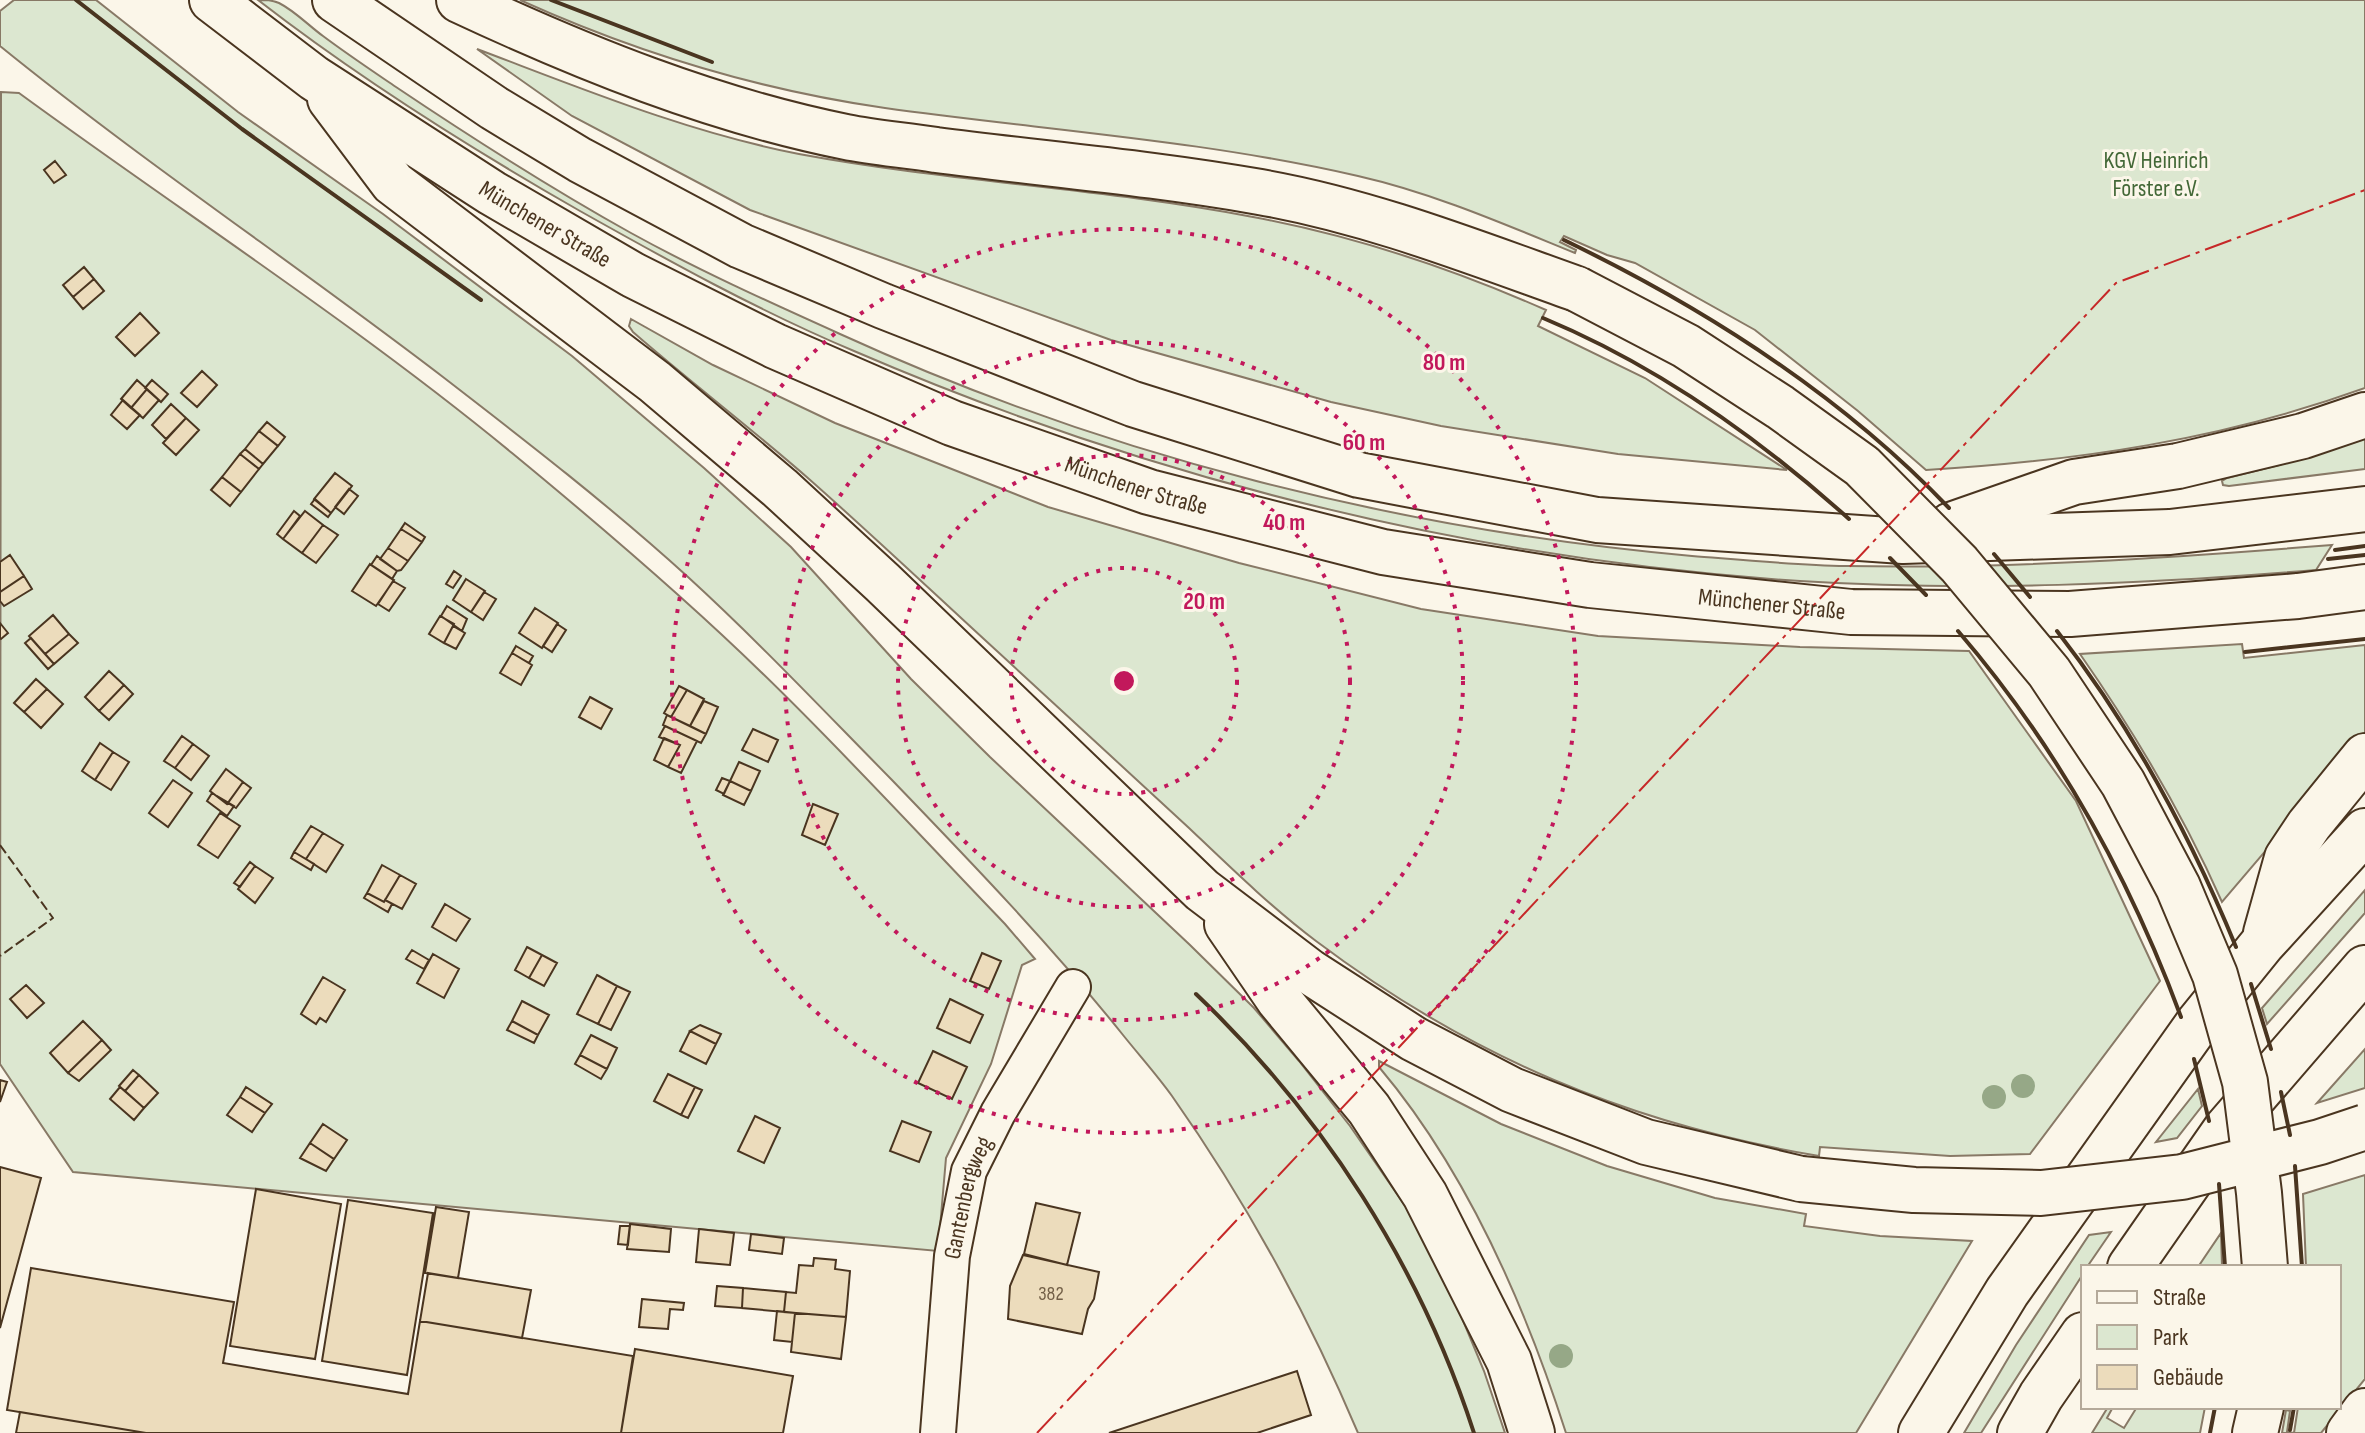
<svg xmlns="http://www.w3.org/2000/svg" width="2365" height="1433" viewBox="0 0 2365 1433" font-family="'Sofia Sans Condensed',sans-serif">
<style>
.green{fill:#dce7d0;stroke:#887966;stroke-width:2}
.building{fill:#ecdcbc;stroke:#4a3520;stroke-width:2}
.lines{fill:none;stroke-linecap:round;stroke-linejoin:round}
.street-casing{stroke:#4a3520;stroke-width:38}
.highway-casing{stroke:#4a3520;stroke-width:48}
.street{stroke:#fbf6e9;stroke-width:34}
.highway{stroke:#fbf6e9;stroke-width:44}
.highway-bridge-casing{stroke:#4a3520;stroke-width:48;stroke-linecap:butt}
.highway-bridge{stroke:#fbf6e9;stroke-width:44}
.fence{stroke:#4a3520;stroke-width:2;stroke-dasharray:10 4;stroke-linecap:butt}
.wall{stroke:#4a3520;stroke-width:4}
.power{stroke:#c62828;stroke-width:2;stroke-dasharray:28 6 4 6;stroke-linecap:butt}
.tree{fill:#96a887}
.ring{fill:none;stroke:#c2185b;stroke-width:4;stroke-dasharray:4 8}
.labels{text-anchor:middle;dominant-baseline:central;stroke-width:6;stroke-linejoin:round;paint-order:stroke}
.number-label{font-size:20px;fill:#725f47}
.park-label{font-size:24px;fill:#436837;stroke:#fbf6e9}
.street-label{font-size:24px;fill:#4a3520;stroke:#fbf6e9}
.centre{fill:#c2185b;stroke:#fbf6e9;stroke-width:4}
.ring-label{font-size:24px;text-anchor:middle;font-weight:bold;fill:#c2185b;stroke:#fbf6e9;stroke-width:6;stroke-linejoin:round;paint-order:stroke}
</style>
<rect width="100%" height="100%" fill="#fbf6e9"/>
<!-- green -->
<path class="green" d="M14 0H96L238 112 383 214 572 356 704 468 791 547 911 679 990 757 1190 945 1254 1008 1299 1061 1350 1126 1408 1210 1452 1294 1484 1371 1505 1433H1358C1308 1315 1246 1201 1172 1096 1157 1075 1139 1055 1123 1035 1051 945 971 862 891 779 824 711 758 641 688 577 610 506 526 441 443 377 297 265 143 162 0 46V11Z
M258 0C267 0 271 0 279 3 295 11 309 26 323 36 347 54 371 70 396 87 472 138 550 188 631 233 698 270 769 302 840 334 1107 456 1399 530 1692 556 1743 560 1795 565 1846 566 2008 569 2170 558 2332 545L2316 570C2144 584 1973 592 1800 581 1474 560 1153 480 854 351 759 311 669 261 580 211 468 147 360 79 258 0Z
M520 0H2365V388C2221 440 2077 461 1926 470L1858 411 1755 330 1635 263 1607 255 1564 236 1560 242 1576 250 1575 253C1504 224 1433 193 1358 176 1202 140 1043 130 885 108 760 90 635 52 520 0Z
M477 49C583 89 687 132 799 154 949 182 1103 188 1253 217 1355 236 1451 268 1546 310L1538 326 1645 378 1787 470 1618 454 1441 426 1331 402 1111 340 750 210 572 116Z
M1 92 19 93C183 213 354 323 512 453 597 523 682 595 761 672 845 753 924 840 1005 924L1035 959 1022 965 991 1064 946 1158 938 1251 73 1172 0 1064Z
M631 319 713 365 835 423 1048 507 1239 563 1421 609 1598 636 1800 647 1969 651 2076 801 2160 981 2030 1154 1950 1156 1820 1147 1819 1156C1629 1124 1470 1057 1316 941 1271 907 1230 867 1189 828 1129 773 1070 718 1010 663 943 602 877 539 809 479 751 428 690 382 633 332L629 326Z
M2365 438V469L2229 486 2223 485 2222 481 2227 478 2279 465Z
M2242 644 2244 658 2365 645V734L2222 902C2183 814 2135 733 2080 654Z
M2365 890V913L2267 1024 2262 1008Z
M2365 1049V1088L2317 1103Z
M1379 1061 1501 1124 1607 1166 1715 1198 1806 1214 1804 1226 1880 1236 1972 1241 1856 1433H1566C1525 1305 1466 1170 1379 1067Z
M2198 1089 2202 1106 2177 1138 2156 1142Z
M2365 1175V1379L2321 1433H2282L2286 1410 2290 1411 2287 1432 2294 1433 2298 1407H2339V1267H2306L2303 1194Z
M2111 1232 2087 1267H2083V1274L1981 1433H1964L2016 1345 2089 1235Z
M2221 1233 2222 1267H2198Z
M2108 1407H2113L2107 1418 2124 1428 2137 1407H2205L2200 1433H2092Z"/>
<!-- building -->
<path class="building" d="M55 161 66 175 54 183 44 170Z
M84 267 94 279 73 297 63 285Z
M94 279 104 291 83 309 73 297Z
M140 313 159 333 135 356 116 337Z
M202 371 217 385 197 407 181 393Z
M137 380 147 389 131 408 121 399Z
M152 380 168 394 161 402 145 388Z
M147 389 159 400 143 418 131 408Z
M123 400 140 415 127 429 111 415Z
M171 404 186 418 166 439 152 425Z
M186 418 199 430 176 455 163 443Z
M267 422 285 437 278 446 259 431Z
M259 431 278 446 263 464 245 449Z
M245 449 263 464 259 469 240 454Z
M240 454 259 469 241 492 222 477Z
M335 473 352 486 331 513 314 499Z
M222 477 241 492 230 506 211 490Z
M349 489 358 496 344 514 335 507Z
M315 499 331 513 328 517 311 504Z
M294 511 300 516 283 539 277 534Z
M305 511 323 525 302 553 283 539Z
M405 523 425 537 422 542 401 529Z
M323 525 338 535 316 563 302 553Z
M401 529 422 542 408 561 388 548Z
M388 548 408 561 401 570 397 571 380 559Z
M10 555 24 576 0 592V562Z
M377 556 397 571 392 579 371 565Z
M370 564 394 580 376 606 352 591Z
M454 571 461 576 453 588 446 584Z
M24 576 32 589 4 606 0 601V592Z
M466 579 485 591 471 612 453 600Z
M393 581 405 588 389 611 378 604Z
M484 592 496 599 483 620 471 612Z
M447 606 467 619 462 631 441 616Z
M535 608 558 623 542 648 519 633Z
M53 615 69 634 45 654 29 636Z
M440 616 454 624 444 643 429 634Z
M0 623 8 633 1 639 0 638Z
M557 624 566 630 552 652 543 646Z
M453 626 465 633 456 649 444 643Z
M69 634 78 643 54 664 45 654Z
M31 638 54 664 48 669 25 643Z
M516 646 533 656 529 663 512 653Z
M512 653 532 665 521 685 500 673Z
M109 671 124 685 99 711 85 697Z
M36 679 47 689 24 712 14 703Z
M124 685 133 694 109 720 99 711Z
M679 686 687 690 671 717 664 713Z
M47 689 63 704 41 728 24 712Z
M687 690 704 699 690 726 671 717Z
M590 697 612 709 601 729 579 717Z
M704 701 718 707 706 734 690 726Z
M667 715 706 734 701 743 663 725Z
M665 726 697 741 681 773 668 767 680 745 659 737Z
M753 729 778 740 768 762 742 750Z
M182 736 193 744 175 768 164 761Z
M664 738 680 745 668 767 654 760Z
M100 743 113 752 95 780 82 771Z
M193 744 209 756 191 780 175 768Z
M113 752 129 762 111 790 95 780Z
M739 762 760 771 751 791 730 781Z
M226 769 243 782 227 804 210 791Z
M722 778 730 781 724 794 716 790Z
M173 780 192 793 168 827 149 813Z
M730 781 751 791 744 805 723 795Z
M243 782 251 788 236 808 228 803Z
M212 793 234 806 227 816 207 801Z
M813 804 838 814 825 845 802 835Z
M220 813 240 826 218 858 198 845Z
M311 826 323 833 306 859 294 852Z
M323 833 343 845 326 872 306 859Z
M294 852 314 864 311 870 291 858Z
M250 862 255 866 240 887 234 883Z
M382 865 400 875 384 902 367 893Z
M255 866 273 878 255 903 238 889Z
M400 875 416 884 402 909 385 900Z
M367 893 384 902 385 900 392 904 388 912 364 898Z
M445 904 470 919 456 941 432 927Z
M527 947 542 955 529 978 515 970Z
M412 950 429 960 424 969 406 959Z
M982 953 1001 961 989 989 970 981Z
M433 954 459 969 444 998 417 983Z
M542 955 557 963 544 986 529 978Z
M597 975 617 986 598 1024 577 1014Z
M323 977 345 990 326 1022 320 1018 316 1024 301 1014Z
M26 985 44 1003 27 1018 10 999Z
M617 986 630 992 611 1030 598 1024Z
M950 999 983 1015 970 1043 937 1028Z
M522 1001 549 1015 538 1035 512 1021Z
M83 1021 102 1040 68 1073 50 1053Z
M512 1021 538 1035 534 1043 507 1030Z
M700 1025 721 1034 716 1044 690 1031Z
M690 1031 716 1044 706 1064 680 1051Z
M591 1035 617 1048 607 1069 580 1055Z
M102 1040 111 1050 79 1081 68 1073Z
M933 1051 967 1067 952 1099 918 1083Z
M580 1055 607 1069 601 1079 575 1064Z
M133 1070 139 1075 125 1091 119 1086Z
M668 1074 695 1087 681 1115 654 1101Z
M139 1075 158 1093 144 1108 125 1091Z
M0 1080 7 1082 0 1102Z
M120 1087 144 1108 134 1120 110 1099Z
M246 1087 272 1104 265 1113 240 1097Z
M695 1087 702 1090 688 1118 681 1115Z
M240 1097 265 1113 252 1132 227 1115Z
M755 1116 780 1128 764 1163 738 1151Z
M902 1121 931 1132 919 1162 890 1151Z
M323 1124 347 1140 334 1159 310 1143Z
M310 1143 334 1159 326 1171 300 1158Z
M0 1167 41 1178 0 1328Z
M256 1189 341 1204 315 1359 230 1346Z
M348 1200 433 1213 407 1375 322 1361Z
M1036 1203 1080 1213 1067 1265 1024 1254Z
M436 1207 469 1212 458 1278 425 1273Z
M630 1224 671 1229 669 1252 627 1249Z
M620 1226H630L628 1245 618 1244Z
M699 1229 734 1233 730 1265 696 1262Z
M751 1234 784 1238 782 1254 749 1250Z
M1023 1255 1099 1272 1094 1299 1088 1309 1082 1334 1008 1319 1010 1286Z
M814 1258 836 1260 835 1269 850 1271 846 1317 784 1312 786 1292 796 1293 799 1265 813 1266Z
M31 1268 234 1302 223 1363 408 1394 420 1321 633 1356 621 1433H146L7 1410Z
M428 1273 531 1290 522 1338 420 1321Z
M717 1286 743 1288 742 1308 715 1306Z
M743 1288 786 1292 784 1312 742 1308Z
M642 1299 684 1303 683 1310 670 1309 668 1329 639 1327Z
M777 1311 795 1313 792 1342 774 1340Z
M795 1313 846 1317 841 1359 791 1352Z
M635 1349 793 1376 783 1433H621Z
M1297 1371 1311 1415 1257 1433H1109Z
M20 1412 146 1433H16Z"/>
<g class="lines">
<defs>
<g id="street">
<path id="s1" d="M938 1433 952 1256 969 1171 998 1113 1073 987"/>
</g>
<g id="highway">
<path id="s2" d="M212 0 314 78 492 193 633 275 775 346 952 423 1149 492 1383 552 1590 585 1851 612 2070 614 2298 596 2365 587"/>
<path d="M335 0 494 108 580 160 741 246 883 306 1133 404 1359 475 1597 520 1903 541 2170 532 2365 509"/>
<path d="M459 0C583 58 712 110 846 137 875 143 906 145 936 150 1044 164 1152 173 1260 192 1369 211 1473 252 1577 289"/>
<path d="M330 99 393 183 655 382 780 488 882 582 1202 890 1310 972 1414 1039 1512 1090 1646 1142 1801 1179"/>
<path d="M1951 525 2074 482 2178 466 2303 436 2365 415"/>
<path d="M1227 924 1279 1000 1369 1109 1425 1195 1509 1361 1532 1433"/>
<path d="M2266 933 2287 858 2309 825 2365 756"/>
<path d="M2130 1267 2226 1129 2365 968"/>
<path d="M1921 1433 2007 1292 2199 1022 2263 943 2365 831"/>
<path d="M2020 1433 2041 1396 2083 1335"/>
<path d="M2255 1433 2261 1407"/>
<path d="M2349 1433 2365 1411"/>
</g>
</defs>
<!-- street casing -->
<use href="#street" class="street-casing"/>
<!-- highway casing -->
<use href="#highway" class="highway-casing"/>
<!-- street -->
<use href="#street" class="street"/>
<!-- highway -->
<use href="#highway" class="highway"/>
<defs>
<path id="highway-bridge" d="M1577 289 1686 346 1780 407 1862 466 1959 564 2049 672 2123 783 2178 887 2215 975 2245 1082 2259 1193 2265 1267
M1801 1179 1914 1190 2041 1193 2182 1177 2320 1142 2365 1127"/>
</defs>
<!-- highway-bridge casing -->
<use href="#highway-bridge" class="highway-bridge-casing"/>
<!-- highway-bridge -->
<use href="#highway-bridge" class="highway-bridge"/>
<!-- fence -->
<path class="fence" d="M0 845 53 918 0 956"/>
<!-- wall -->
<path class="wall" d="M76 0 242 129 481 300
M551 0 712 62
M1564 240C1705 308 1840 394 1949 508
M1543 318C1656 365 1759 438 1849 519
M2335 550 2365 546
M1994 554 2030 597
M1890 558 1926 595
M2328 559 2365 555
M1958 631C2056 745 2129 876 2181 1017
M2057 631C2132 727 2190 835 2236 947
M2245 652 2365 639
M2251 984 2271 1049
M1196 994C1323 1115 1420 1266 1474 1433
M2194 1059 2209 1121
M2281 1092 2290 1135
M2295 1166 2302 1267
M2219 1184 2225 1267
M2290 1430 2294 1407
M2210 1433 2215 1407"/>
<!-- power -->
<path class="power" d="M1037 1433 2116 283 2365 190"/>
</g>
<!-- trees -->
<g class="tree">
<circle cx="2023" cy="1086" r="12"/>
<circle cx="1994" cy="1097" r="12"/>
<circle cx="1561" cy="1356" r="12"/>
</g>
<!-- distance rings -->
<g class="ring">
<circle cx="1124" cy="681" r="113"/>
<circle cx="1124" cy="681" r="226"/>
<circle cx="1124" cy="681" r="339"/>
<circle cx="1124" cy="681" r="452"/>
</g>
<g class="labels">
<!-- number labels -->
<g class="number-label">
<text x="1051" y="1294">382</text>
</g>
<!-- park labels -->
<g class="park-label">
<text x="2156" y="160">KGV Heinrich<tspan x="2156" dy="28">Förster e.V.</tspan></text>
</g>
<!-- street labels -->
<g class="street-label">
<text stroke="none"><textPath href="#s2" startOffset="402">Münchener Straße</textPath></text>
<text stroke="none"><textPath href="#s2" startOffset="1050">Münchener Straße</textPath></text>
<text stroke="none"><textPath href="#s2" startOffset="1698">Münchener Straße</textPath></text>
<text stroke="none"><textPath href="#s1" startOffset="238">Gantenbergweg</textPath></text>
</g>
</g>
<circle cx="1124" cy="681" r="12" class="centre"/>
<g class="ring-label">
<text x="1444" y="370">80 m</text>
<text x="1364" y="450">60 m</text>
<text x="1284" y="530">40 m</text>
<text x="1204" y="609">20 m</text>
</g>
<!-- legend -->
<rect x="2081" y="1265" width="260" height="144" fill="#fbf6e9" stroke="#b4a999" stroke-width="2"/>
<rect x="2097" y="1291" width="40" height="12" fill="#fbf6e9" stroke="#b4a999" stroke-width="2"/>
<text x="2153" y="1305" font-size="24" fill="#4a3520">Straße</text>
<rect x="2097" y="1325" width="40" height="24" fill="#dce7d0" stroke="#b4a999" stroke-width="2"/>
<text x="2153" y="1345" font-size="24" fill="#4a3520">Park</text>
<rect x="2097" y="1365" width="40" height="24" fill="#ecdcbc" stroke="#b4a999" stroke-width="2"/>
<text x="2153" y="1385" font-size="24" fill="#4a3520">Gebäude</text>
</svg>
